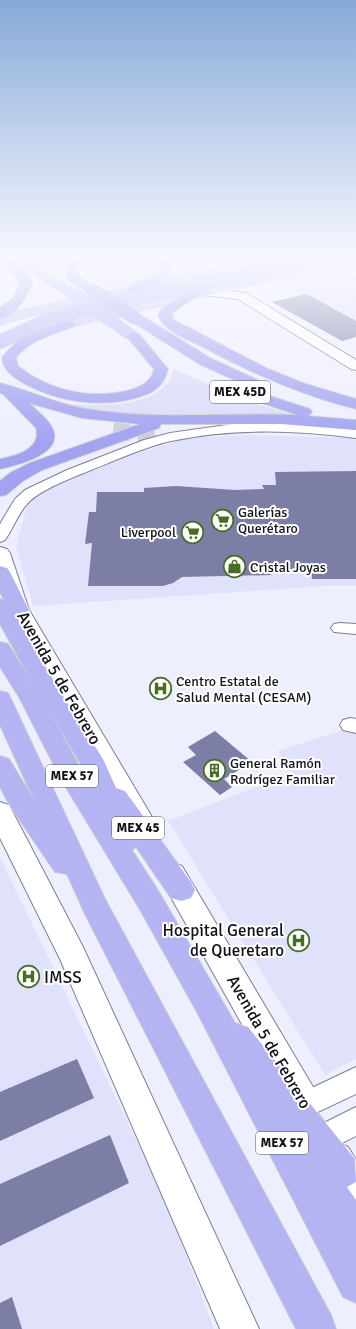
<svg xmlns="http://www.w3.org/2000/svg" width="356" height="1329" viewBox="0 0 356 1329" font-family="Signika,sans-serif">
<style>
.built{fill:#e0e1fa}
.green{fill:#dadbf9}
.building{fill:#7c7ea6}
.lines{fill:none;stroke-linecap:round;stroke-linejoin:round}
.motorway-tunnel{stroke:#cdcedc;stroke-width:17;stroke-dasharray:17 8;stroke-linecap:butt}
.minor-casing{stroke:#7d7e94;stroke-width:2}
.tertiary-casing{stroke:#7d7e94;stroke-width:2}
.secondary-casing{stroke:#7d7e94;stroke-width:2}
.primary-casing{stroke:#cfcfd1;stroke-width:2}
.trunk-casing{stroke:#cfcfd1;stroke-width:2}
.motorway-casing{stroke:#cfcfd1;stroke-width:2}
.minor{fill:#fff;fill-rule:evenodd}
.tertiary{fill:#fff;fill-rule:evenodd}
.secondary{fill:#fff;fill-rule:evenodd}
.primary{fill:#c7c7f6;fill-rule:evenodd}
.trunk{fill:#b4b4f3;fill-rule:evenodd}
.motorway{fill:#a2a2f0;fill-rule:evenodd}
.trunk-bridge-casing{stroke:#cfcfd1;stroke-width:14;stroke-linecap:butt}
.motorway-bridge-casing{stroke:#cfcfd1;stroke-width:14;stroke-linecap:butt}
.trunk-bridge{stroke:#b4b4f3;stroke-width:14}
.motorway-bridge{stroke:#a2a2f0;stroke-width:14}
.labels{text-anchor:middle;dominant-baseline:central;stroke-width:4;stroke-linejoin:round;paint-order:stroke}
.shield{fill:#fff;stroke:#58585e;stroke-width:1}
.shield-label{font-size:13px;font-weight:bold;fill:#111119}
.poi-label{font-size:14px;fill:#111119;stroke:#fff;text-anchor:start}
.near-street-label{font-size:17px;fill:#111119;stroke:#fff}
.near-poi-label{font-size:17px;fill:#111119;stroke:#fff;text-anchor:end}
</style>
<rect width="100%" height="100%" fill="#eeeffe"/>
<!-- built -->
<path class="built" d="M347 258H356V330L266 278Z
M242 435 356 438V586H324L33 606 16 546 28 503 44 491 112 461 184 439Z
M347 729 356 731V1059L325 1075 168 821 293 773 277 751Z
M0 857 166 1202 214 1329H0Z"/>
<!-- green -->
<path class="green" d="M95 258H150L160 265V269C149 282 124 284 108 288L87 275 82 271V266L86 262Z
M174 369 244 400 303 418 145 416 93 412 62 403C92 407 149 409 169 381 171 378 172 373 174 369Z"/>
<!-- building -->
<path class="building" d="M307 294 356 321V337L342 341 272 302Z
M356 471V579H312L311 569H270L271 575 182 577 173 583 163 586H88L92 543 85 544 89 512H96L97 492H144V488L176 486 235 490 264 489 262 485H276L275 472Z
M215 731 252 762 224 779 232 787 220 795 183 762 196 755 188 747Z
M77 1059 94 1098 0 1141V1092Z
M110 1135 129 1183 0 1246V1184Z
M12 1297 22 1329H0V1303Z"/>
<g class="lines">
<!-- motorway-tunnel -->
<path class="motorway-tunnel" d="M113 431 135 433 155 432"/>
<defs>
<path id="minor" d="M241 423 308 424 356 430V438C293 430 234 428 171 441 144 447 117 460 91 470 74 477 39 490 27 504 18 514 13 529 5 540L0 542V524L15 499 25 490 67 470 144 440 170 433Z
M340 623 356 624V634L334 632 331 628 334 624Z
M350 718 356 719V733L343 730 340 725 343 720Z
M356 1067V1094L305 1118 295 1114 291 1105 295 1096Z
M356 1107V1136L324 1152 314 1148 310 1138 314 1128Z"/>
<path id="tertiary" d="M207 288 246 293 356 360V370L351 369 238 299 203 295 201 292 203 289Z"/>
<path id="secondary" d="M0 547 7 549 10 553 29 610 152 817 148 824 139 827 130 824 9 610 0 583Z
M0 802 9 805 83 947 259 1329H220L60 959 0 838Z
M172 863 182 866 316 1092 321 1103 316 1114 304 1119 292 1114 158 874 162 866Z
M336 1142 348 1147 356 1160V1212L344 1206 319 1159 324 1147Z"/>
<path id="primary" d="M260 258H281L279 261 275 262 26 317 0 325V317L18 311Z
M332 258H351L349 261 266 282 45 333 40 332 38 329 40 326 45 325Z"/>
<path id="trunk" d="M8 258H22L81 293 82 296 81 299H71Z
M112 317 117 318 139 334 141 337 139 340C127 343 116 330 107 324L105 321 107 318Z
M0 566 7 568 10 572 29 610 26 614 16 616 61 693 103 759 116 788 125 791 191 882 195 890 191 898 181 901 171 898 136 847 132 850 159 892 235 1023 248 1027 355 1159 356 1182 347 1187 356 1200V1303L343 1297 197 1012 139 908 62 781 19 697 0 667V642L8 644 32 682 0 624V599L4 600 0 592ZM51 714 82 766 88 782Z
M0 691 8 693 11 699 105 899 331 1315 336 1329H296L84 912 67 874 55 872 10 806 0 787V756L9 759 34 800 0 725Z"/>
<path id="motorway" d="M0 258H11L28 275 32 284C26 298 16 315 0 319V308L14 297 20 284 18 279Z
M73 258H88L77 266 79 277 97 288 99 291 97 294H89L67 279 66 266Z
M152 258H165L172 265V270C166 282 142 295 129 292L127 289 129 286 150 278 159 272 160 266Z
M193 291 197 292 199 295 172 313 173 319 176 321 266 368 303 383 356 399V409C301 395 251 373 201 346 187 339 164 332 158 315L162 308 189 292Z
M134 313 139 314 212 359 258 380 260 383 258 386 253 387 248 386 201 365 129 320 127 317 129 314Z
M68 320 73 321 75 324 73 327C54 334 28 341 16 358L18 366C33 378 52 387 71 391 90 396 137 396 150 378 152 376 153 372 154 369L127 337 129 334 134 333 139 334 168 369C166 377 163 384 156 389 150 394 142 396 136 398 99 408 59 402 25 384 15 378 3 371 2 358 16 337 44 326 68 320Z
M0 383C32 391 61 406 94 410 162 420 230 412 298 415L225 391 222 388 225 385 230 383 310 409 312 412 308 416 356 420V430L281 424H161L159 428 42 470 23 481 6 495 0 496V481L10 473 30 463 140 424 82 418 29 403C36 410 46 417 51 426 68 453 17 465 0 469V459C16 456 42 449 36 428L3 394 0 393Z"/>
</defs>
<!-- minor casing -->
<use href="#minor" class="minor-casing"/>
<!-- tertiary casing -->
<use href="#tertiary" class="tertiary-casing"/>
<!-- secondary casing -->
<use href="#secondary" class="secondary-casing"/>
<!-- primary casing -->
<use href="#primary" class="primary-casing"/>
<!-- trunk casing -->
<use href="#trunk" class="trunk-casing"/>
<!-- motorway casing -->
<use href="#motorway" class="motorway-casing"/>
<!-- minor -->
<use href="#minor" class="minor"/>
<!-- tertiary -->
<use href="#tertiary" class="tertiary"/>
<!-- secondary -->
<use href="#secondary" class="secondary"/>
<!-- primary -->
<use href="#primary" class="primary"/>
<!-- trunk -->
<use href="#trunk" class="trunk"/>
<!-- motorway -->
<use href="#motorway" class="motorway"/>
<defs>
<path id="trunk-bridge" d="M76 296 112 321
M0 342 45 321 71 313 317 258"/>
<path id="motorway-bridge" d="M93 291 134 317"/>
</defs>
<!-- trunk-bridge casing -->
<use href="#trunk-bridge" class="trunk-bridge-casing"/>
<!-- motorway-bridge casing -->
<use href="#motorway-bridge" class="motorway-bridge-casing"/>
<!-- trunk-bridge -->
<use href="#trunk-bridge" class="trunk-bridge"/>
<!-- motorway-bridge -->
<use href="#motorway-bridge" class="motorway-bridge"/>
</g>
<!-- sky -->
<linearGradient id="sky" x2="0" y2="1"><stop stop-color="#87a9d8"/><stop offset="0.58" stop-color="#f7f8ff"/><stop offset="1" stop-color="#f7f8ff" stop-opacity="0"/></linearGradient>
<rect width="356" height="444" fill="url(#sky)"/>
<!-- icons -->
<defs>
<symbol id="supermarket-ring" viewBox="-11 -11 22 22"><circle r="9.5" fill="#fff" stroke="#466c26" stroke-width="1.5"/><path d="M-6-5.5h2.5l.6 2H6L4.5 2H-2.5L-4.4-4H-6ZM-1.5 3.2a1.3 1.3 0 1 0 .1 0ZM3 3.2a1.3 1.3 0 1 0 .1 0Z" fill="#466c26"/></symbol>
<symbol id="shop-ring" viewBox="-11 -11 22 22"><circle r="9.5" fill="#fff" stroke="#466c26" stroke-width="1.5"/><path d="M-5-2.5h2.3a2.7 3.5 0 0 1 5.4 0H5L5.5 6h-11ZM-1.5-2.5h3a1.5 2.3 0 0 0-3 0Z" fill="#466c26"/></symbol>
<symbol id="hospital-ring" viewBox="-11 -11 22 22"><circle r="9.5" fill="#fff" stroke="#466c26" stroke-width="1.5"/><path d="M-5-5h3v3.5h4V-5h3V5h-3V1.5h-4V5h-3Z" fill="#466c26"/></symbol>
<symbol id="building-ring" viewBox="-11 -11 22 22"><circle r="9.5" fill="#fff" stroke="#466c26" stroke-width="1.5"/><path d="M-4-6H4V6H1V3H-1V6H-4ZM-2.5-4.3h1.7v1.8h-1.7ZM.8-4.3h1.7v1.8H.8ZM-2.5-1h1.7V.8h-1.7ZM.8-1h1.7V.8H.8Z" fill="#466c26"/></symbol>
</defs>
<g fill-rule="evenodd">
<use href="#supermarket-ring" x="210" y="508" width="25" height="25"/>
<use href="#supermarket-ring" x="180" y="520" width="25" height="25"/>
<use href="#shop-ring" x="222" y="554" width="25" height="25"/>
<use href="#hospital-ring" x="148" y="676" width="25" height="25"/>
<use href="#building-ring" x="202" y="758" width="25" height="25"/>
<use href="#hospital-ring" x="286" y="928" width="25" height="25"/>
<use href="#hospital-ring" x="16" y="964" width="25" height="25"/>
</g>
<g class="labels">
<!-- shield labels -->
<g class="shield">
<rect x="210" y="381" width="60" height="22" rx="3"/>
<rect x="46" y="765" width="52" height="22" rx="3"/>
<rect x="112" y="817" width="52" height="22" rx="3"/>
<rect x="256" y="1132" width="52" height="22" rx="3"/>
</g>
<g class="shield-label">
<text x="240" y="392">MEX 45D</text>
<text x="72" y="776">MEX 57</text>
<text x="138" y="828">MEX 45</text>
<text x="282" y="1143">MEX 57</text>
</g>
<!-- poi labels -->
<g class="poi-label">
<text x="238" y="512">Galerías<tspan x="238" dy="16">Querétaro</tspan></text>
<text x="176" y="532" text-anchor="end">Liverpool</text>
<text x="250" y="567">Cristal Joyas</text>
<text x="176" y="681">Centro Estatal de<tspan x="176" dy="16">Salud Mental (CESAM)</tspan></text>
<text x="230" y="763">General Ramón<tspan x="230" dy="16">Rodrígez Familiar</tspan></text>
</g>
<!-- near-street labels -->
<g class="near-street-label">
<text transform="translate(59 678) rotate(60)">Avenida 5 de Febrero</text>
<text transform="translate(269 1042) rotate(60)">Avenida 5 de Febrero</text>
</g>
<!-- near-poi labels -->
<g class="near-poi-label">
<text x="284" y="930">Hospital General<tspan x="284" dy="20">de Queretaro</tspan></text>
<text x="44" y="977" text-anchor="start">IMSS</text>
</g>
</g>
</svg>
